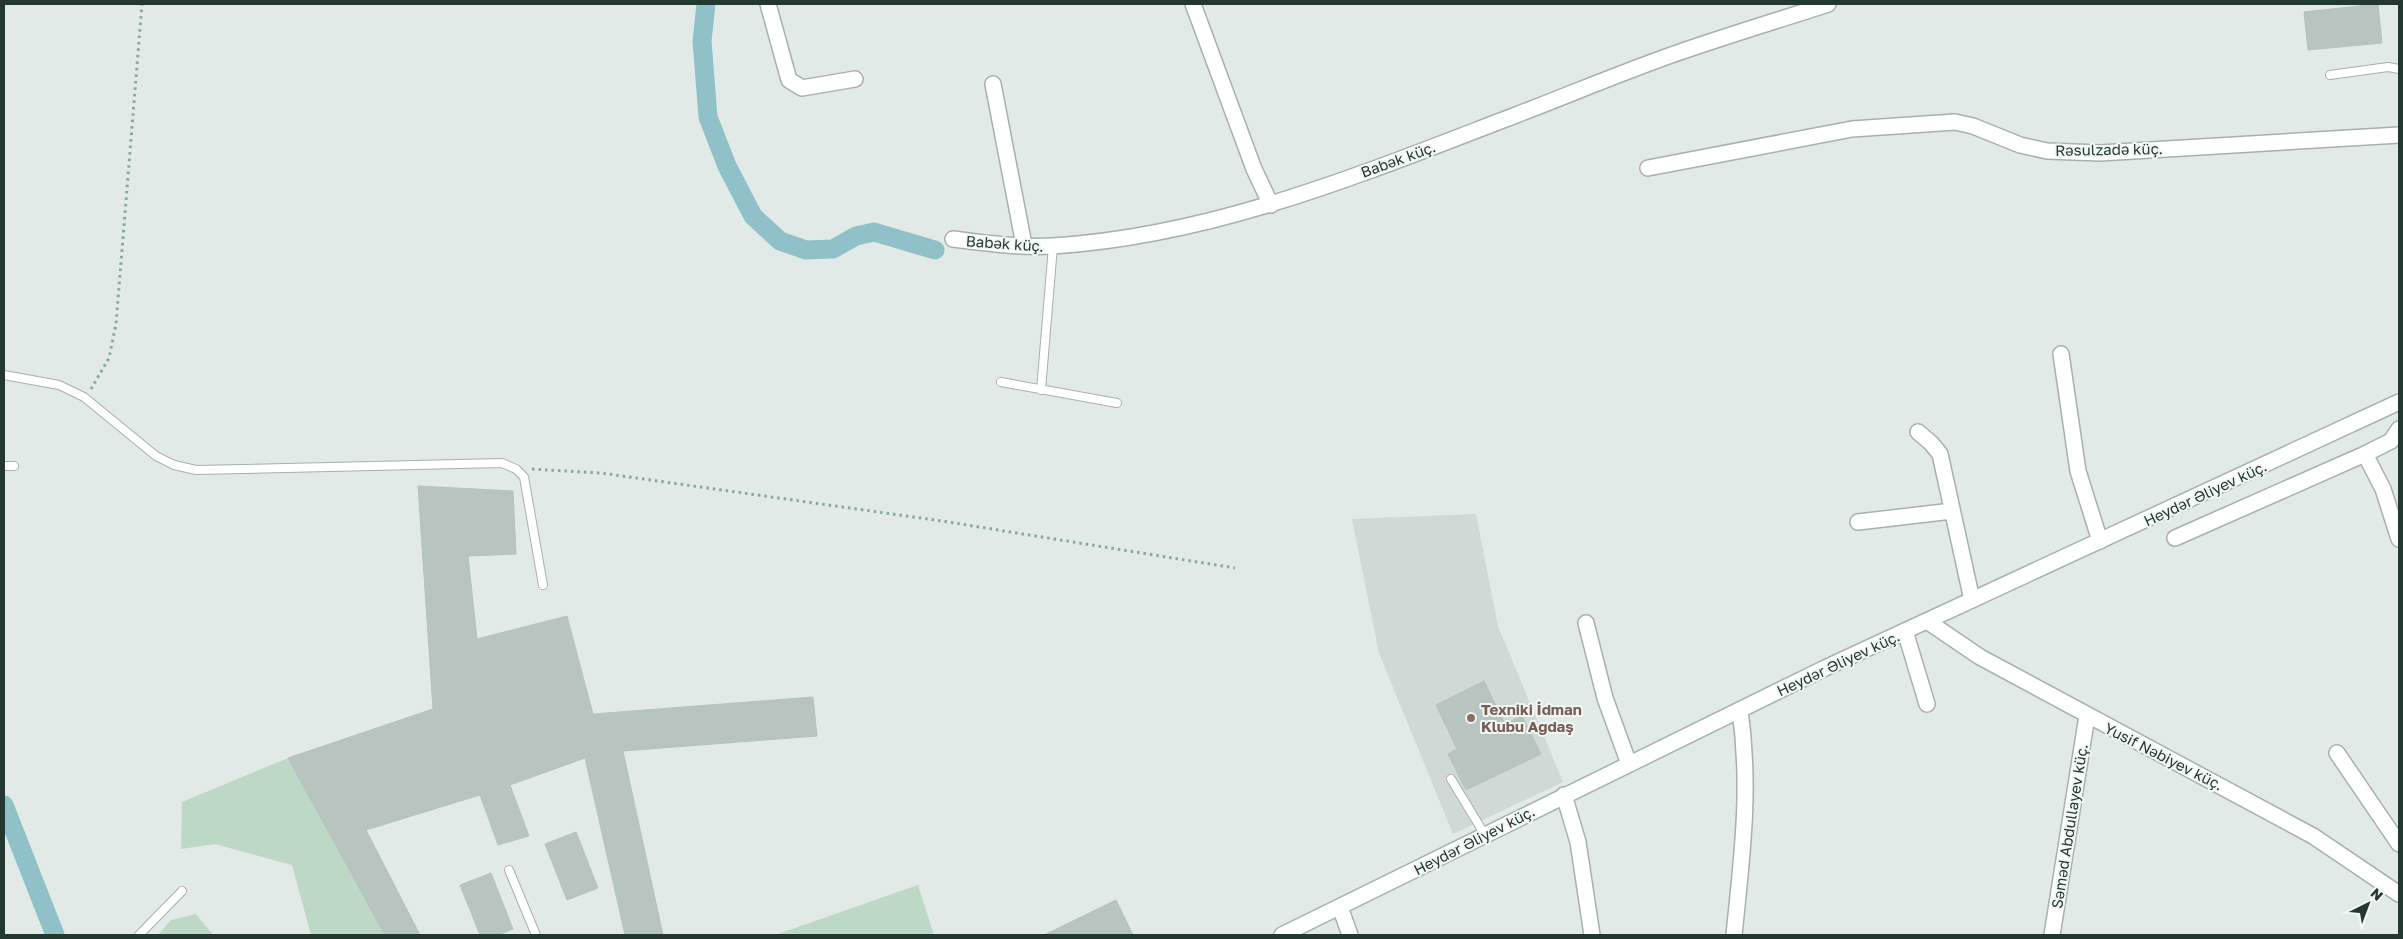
<svg xmlns="http://www.w3.org/2000/svg" width="2403" height="939" viewBox="0 0 2403 939" font-family="'Golos Text',sans-serif">
<style>
.built{fill:#d0d9d5}
.green{fill:#bdd8c4}
.lines{fill:none;stroke-linecap:round;stroke-linejoin:round}
.canal{stroke:#90c0c8;stroke-width:19}
.building{fill:#b7c4bf;stroke:#b5c2bd}
.service-casing{stroke:#a5b1ac;stroke-width:10}
.minor-casing{stroke:#a5b1ac;stroke-width:18}
.secondary-casing{stroke:#a2b4ad;stroke-width:18}
.path{stroke:#86a99e;stroke-width:3;stroke-dasharray:2.5 4;stroke-linecap:butt}
.service{stroke:#fff;stroke-width:8}
.minor{stroke:#fff;stroke-width:15}
.secondary{stroke:#fff;stroke-width:15}
.education-dot{fill:#8d6e63;stroke:#f1f7f4;stroke-width:2}
.labels{text-anchor:middle;dominant-baseline:central;stroke-width:4;stroke-linejoin:round;paint-order:stroke}
.street-label{font-size:15px;fill:#243832;stroke:#f1f7f4}
.education-label{font-size:15px;font-weight:bold;fill:#785e54;stroke:#f1f7f4;text-anchor:start}
</style>
<rect width="100%" height="100%" fill="#e1eae6"/>
<!-- built -->
<path class="built" d="M1476 514 1498 626 1563 782 1453 834 1379 653 1352 519Z"/>
<!-- green -->
<path class="green" d="M288 758 385 935H311L292 865 215 844 181 849 182 802Z
M918 885 934 935H775Z
M196 914 213 935H158L171 920Z"/>
<g class="lines">
<!-- canal -->
<path class="canal" d="M706 4 702 41 708 117 727 166 753 216 780 241 806 250 833 249 856 236 874 232 935 250
M4 805 55 935"/>
</g>
<!-- building -->
<path class="building" d="M2378 4 2382 43 2308 50 2304 12Z
M418 486 513 491 516 554 468 556 477 639 567 616 593 714 813 697 817 736 623 751 663 935H625L585 758 510 785 529 836 498 845 480 795 366 830 420 935H385L288 758 433 709Z
M1484 681 1505 724 1522 716 1541 754 1466 790 1448 754 1457 749 1436 705Z
M576 832 598 888 567 900 545 844Z
M491 873 513 929 498 935H480L460 885Z
M1116 900 1133 935H1044Z"/>
<g class="lines">
<defs>
<path id="service" d="M2330 75 2388 67 2399 69
M4 375 59 385 84 397 156 456 174 465 196 470 502 463 516 469 524 477 543 585
M1001 382 1117 403
M1041 390 1053 246
M4 466H14
M1451 779 1485 835
M509 870 536 935
M139 935 182 891"/>
<path id="minor" d="M768 4 789 80 802 88 855 79
M1193 4 1254 169 1271 205
M993 84 1024 245
M1648 168 1852 129 1955 122 1973 126 2020 145 2047 151 2100 153 2399 135
M953 239C986 243 1020 248 1053 246 1215 236 1367 172 1516 115 1571 94 1625 71 1680 52 1729 35 1779 20 1828 4
M2061 354 2078 471 2100 541
M1918 432 1931 443 1940 454 1972 600
M2365 454 2383 489 2399 539
M1858 522 1952 511
M2175 538 2365 454 2391 441 2399 429
M1927 621 1980 657 2313 836 2399 894
M1586 623 1605 698 1629 764
M1905 631 1927 704
M2337 753 2399 844
M1564 795 1578 842 1592 935
M1340 907 1350 935
M1734 935C1742 856 1751 789 1740 710
M2052 935 2087 716"/>
<path id="secondary" d="M1282 935 1825 668 2399 402"/>
</defs>
<!-- service casing -->
<use href="#service" class="service-casing"/>
<!-- minor casing -->
<use href="#minor" class="minor-casing"/>
<!-- secondary casing -->
<use href="#secondary" class="secondary-casing"/>
<!-- path -->
<path class="path" d="M91 389 109 358 116 324 142 4
M532 469 601 473 942 521 1235 568"/>
<!-- service -->
<use href="#service" class="service"/>
<!-- minor -->
<use href="#minor" class="minor"/>
<!-- secondary -->
<use href="#secondary" class="secondary"/>
</g>
<!-- markers -->
<circle class="education-dot" cx="1471" cy="718" r="5"/>
<g class="labels">
<!-- street labels -->
<g class="street-label">
<text transform="translate(2109 149) rotate(-1)">Rəsulzadə küç.</text>
<text transform="translate(1398 159) rotate(-20)">Babək küç.</text>
<text transform="translate(1005 243) rotate(4)">Babək küç.</text>
<text transform="translate(2205 493) rotate(-25)">Heydər Əliyev küç.</text>
<text transform="translate(1838 663) rotate(-25)">Heydər Əliyev küç.</text>
<text transform="translate(2164 756) rotate(27)">Yusif Nəbiyev küç.</text>
<text transform="translate(2069 826) rotate(-81)">Səməd Abdullayev küç.</text>
<text transform="translate(1474 840) rotate(-27)">Heydər Əliyev küç.</text>
</g>
<!-- education labels -->
<g class="education-label">
<text x="1481" y="709">Texniki İdman<tspan x="1481" dy="17">Klubu Ağdaş</tspan></text>
</g>
</g>
<!-- border -->
<rect width="2403" height="939" fill="none" stroke="#243832" stroke-width="10"/>
<!-- north arrow -->
<g transform="translate(2368 904) rotate(42)" stroke="#f1f7f4" stroke-width="4" paint-order="stroke">
<path d="M0-4L9 19L0 12L-9 19Z" fill="#243832"/>
<text y="-8" font-size="14" font-weight="bold" text-anchor="middle" fill="#243832">N</text>
</g>
</svg>
